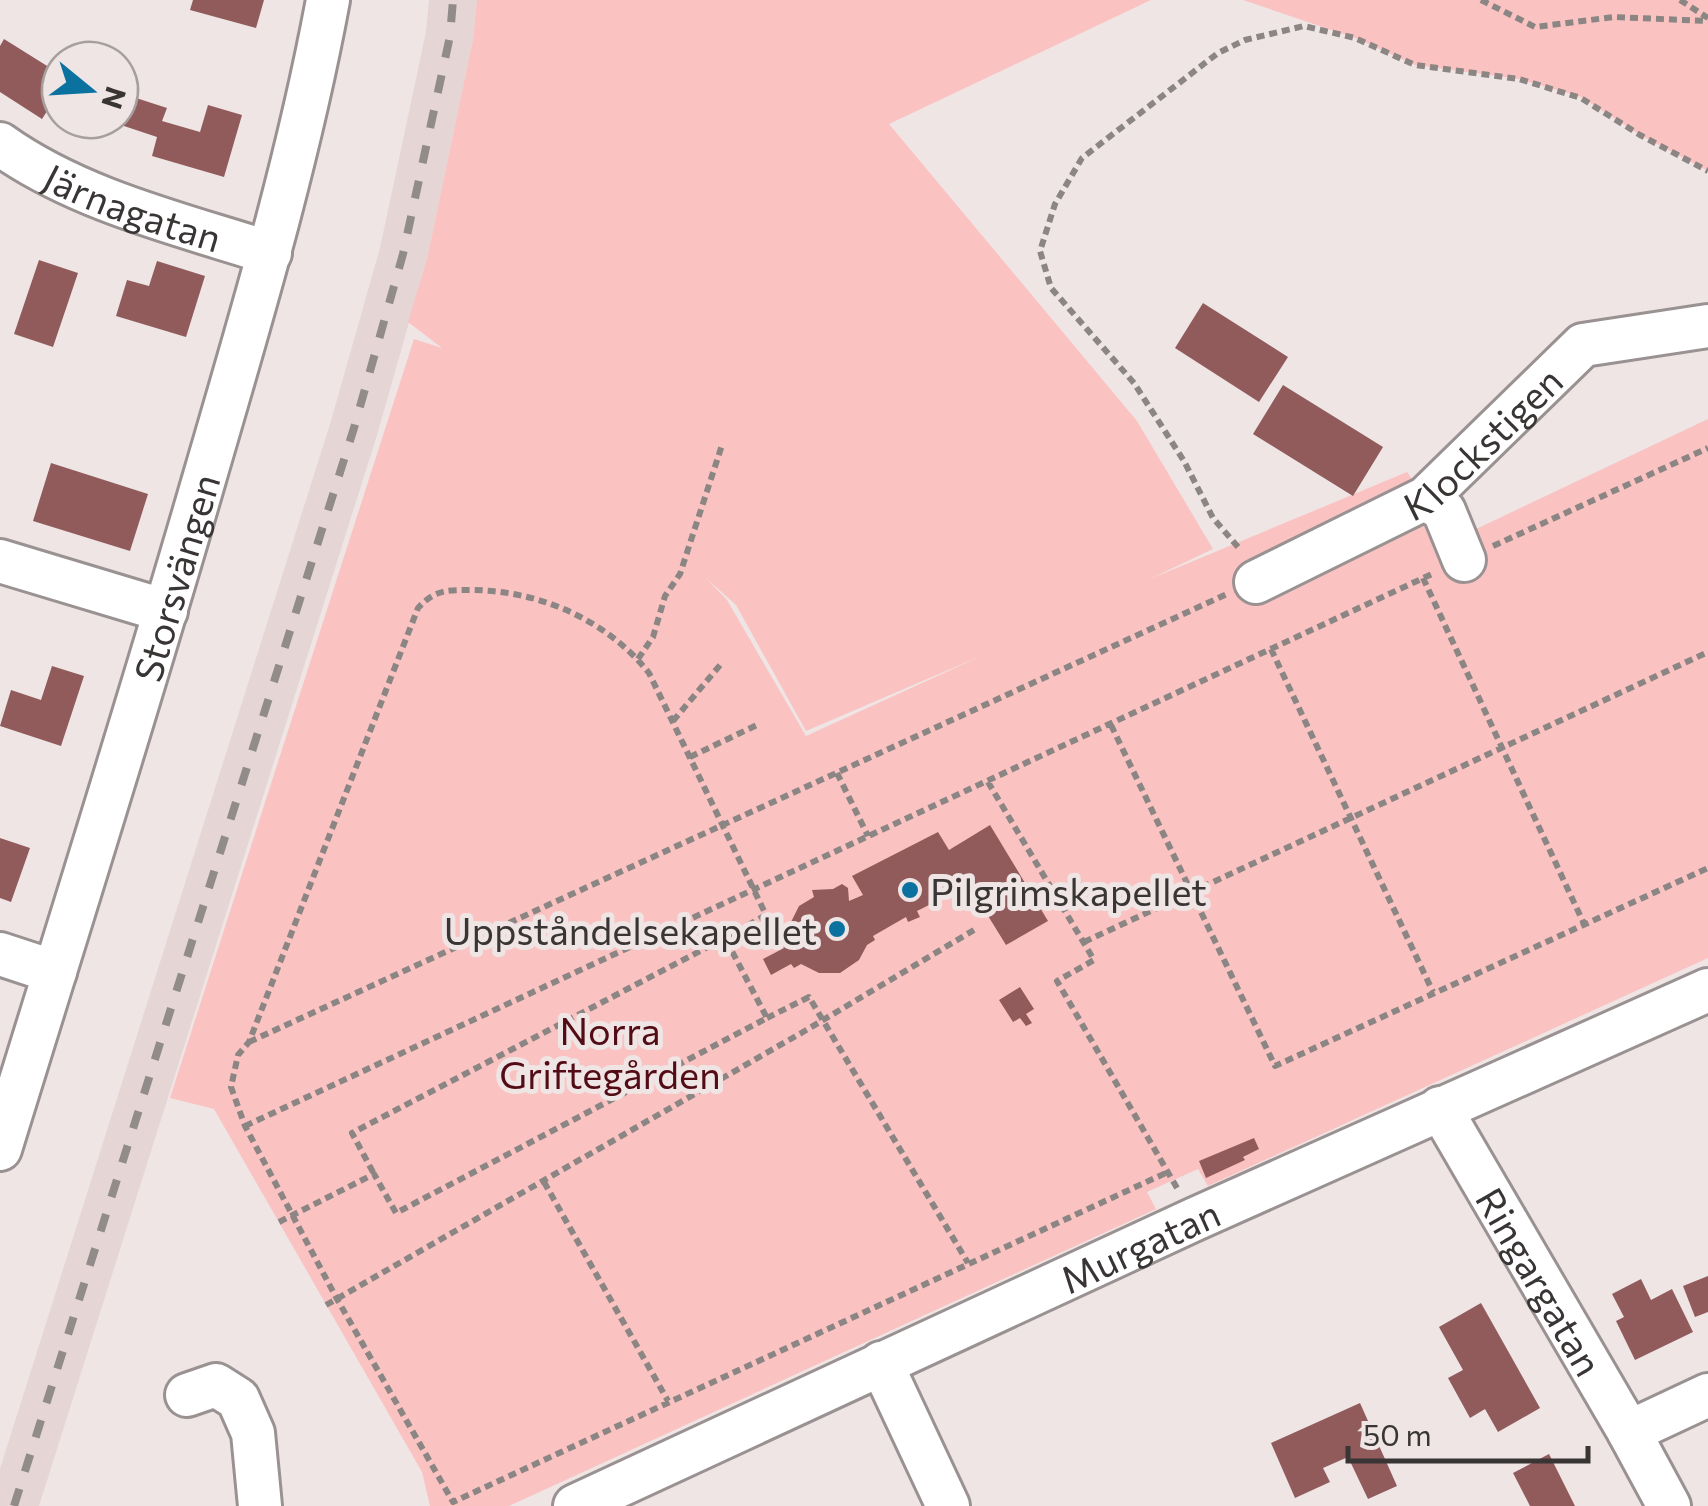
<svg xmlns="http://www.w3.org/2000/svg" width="1708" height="1506" viewBox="0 0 1708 1506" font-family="Commissioner,sans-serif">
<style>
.built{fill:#e5d5d4}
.green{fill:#fac3c2;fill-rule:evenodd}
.building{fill:#915b5c}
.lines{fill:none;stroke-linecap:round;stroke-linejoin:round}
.minor-casing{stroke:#9a9292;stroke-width:48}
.path{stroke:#8b8584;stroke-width:6;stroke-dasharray:8 5;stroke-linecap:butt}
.minor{stroke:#fff;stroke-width:42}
.rail{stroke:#918b8a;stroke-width:8;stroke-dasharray:18 18;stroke-linecap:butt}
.poi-dot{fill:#0b729f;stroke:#eee5e4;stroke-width:4}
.labels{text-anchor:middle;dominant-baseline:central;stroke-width:10;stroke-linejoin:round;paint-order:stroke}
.street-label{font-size:38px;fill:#393535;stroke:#eee5e4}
.poi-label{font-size:38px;fill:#393535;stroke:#eee5e4;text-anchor:start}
.park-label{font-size:38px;fill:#530c16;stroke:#eee5e4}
</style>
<rect width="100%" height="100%" fill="#eee5e4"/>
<!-- built -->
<path class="built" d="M429 0H477L473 39 427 259 377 435 39 1506H0V1469L331 421 380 248 426 32Z"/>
<!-- green -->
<path class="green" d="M477 0H1151L889 124 1137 421 1213 549 1150 579 1407 472 1455 539 1708 419V958L1208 1186 1198 1169 1147 1192 1156 1209 509 1506H430L422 1472 214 1109 170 1098 414 339 442 348 408 322 427 259 473 39ZM706 578 736 605 806 731 981 656 806 736 727 600Z
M1243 0H1708V171L1640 135 1581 97 1519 79 1415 65 1355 38Z"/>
<!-- building -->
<path class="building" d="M193 0H264L256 28 190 10Z
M4 39 60 74V91L42 119 0 92V46Z
M130 96 167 108 162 121 200 132 208 105 242 115 224 177 152 156 157 137 121 125Z
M39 260 78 273 53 347 14 334Z
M157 261 205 276 186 337 116 316 127 280 149 286Z
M1203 303 1288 357 1259 402 1175 348Z
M1283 385 1383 447 1353 496 1253 434Z
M51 463 148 494 130 551 33 521Z
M52 666 84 676 61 746 0 726 11 690 41 700Z
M990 825 1048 921 1006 945 969 885 917 911 920 917 908 922 906 917 873 936 875 940 867 945 859 960 840 973H819L801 964 794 968 791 964 771 975 763 959 784 948 782 944 789 939 790 924 799 906 814 897 812 890 833 889 842 884 848 888 849 901 863 895 852 876 938 832 949 850Z
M0 838 30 848 11 902 0 898Z
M1020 987 1034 1009 1026 1014 1032 1023 1026 1026 1020 1018 1013 1022 999 1000Z
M1254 1138 1259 1149 1243 1157 1245 1160 1206 1178 1199 1161Z
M1708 1276V1312L1695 1317 1683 1286Z
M1641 1279 1651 1300 1672 1289 1693 1332 1635 1360 1616 1321 1624 1317 1612 1294Z
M1481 1303 1540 1408 1498 1432 1485 1409 1470 1418 1448 1378 1463 1370 1439 1327Z
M1360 1403 1397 1486 1368 1499 1348 1457 1323 1468 1330 1482 1295 1498 1271 1443Z
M1549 1454 1575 1506H1530L1513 1473Z"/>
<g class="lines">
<defs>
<g id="minor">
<path id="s1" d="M0 144C78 200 180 224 270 253"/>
<path d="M1426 498 1444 511 1464 560"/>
<path d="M0 561 166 611"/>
<path id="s2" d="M1256 582 1426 498 1583 345 1708 326"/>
<path d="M0 954 55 972"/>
<path id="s3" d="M1440 1108 1629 1432 1669 1506"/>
<path id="s4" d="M0 1149C69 925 140 701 205 476 251 318 298 162 328 0"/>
<path d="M881 1363 948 1506"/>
<path d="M187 1395 216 1385 238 1399 253 1433 260 1506"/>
<path d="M1629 1432 1708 1395"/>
<path id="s5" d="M575 1506 1195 1219 1708 990"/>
</g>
</defs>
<!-- minor casing -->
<use href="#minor" class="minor-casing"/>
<!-- path -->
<path class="path" d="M1481 0 1535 27 1614 17 1708 21
M1680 0 1708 18
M1493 546 1708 448
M1238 547 1213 518 1184 461 1134 383 1051 288 1040 251 1055 204 1082 158 1218 53 1245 40 1304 26 1355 38 1415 65 1519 79 1581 98 1640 135 1708 171
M1423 578 1585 926
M1271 649 1433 992
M638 659 653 637 665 596 680 574 722 445
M673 721 721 664
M1111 725 1275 1066 1708 868
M690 757 759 724
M837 773 868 836
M988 782 1094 960 1057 981 1177 1188
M725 938 766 915 649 673C607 620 540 591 473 590 449 590 435 589 418 608L249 1042 238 1055 231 1087 245 1126 337 1299 453 1502 1168 1172
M1084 942 1708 652
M767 1018 809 997 968 1263
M249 1042 1227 594
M245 1126 1432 574
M544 1182 668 1401
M279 1222 374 1174 396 1213 767 1018 725 938 352 1133 374 1174
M326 1305 803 1032 974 930"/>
<!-- minor -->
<use href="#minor" class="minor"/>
<!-- rail -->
<path class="rail" d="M14 1506 354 428 403 254 450 36 453 0"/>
</g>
<!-- markers -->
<g class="poi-dot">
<circle cx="910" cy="890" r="10"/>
<circle cx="837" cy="929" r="10"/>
</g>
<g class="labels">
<!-- street labels -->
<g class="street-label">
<text stroke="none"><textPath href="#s1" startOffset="148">Järnagatan</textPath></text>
<text stroke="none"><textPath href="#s2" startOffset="268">Klockstigen</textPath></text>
<text stroke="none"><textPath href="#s4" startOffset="598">Storsvängen</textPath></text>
<text stroke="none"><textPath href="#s5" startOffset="622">Murgatan</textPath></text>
<text stroke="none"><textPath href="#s3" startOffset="200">Ringargatan</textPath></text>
</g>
<!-- poi labels -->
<g class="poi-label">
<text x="930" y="890">Pilgrimskapellet</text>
<text x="817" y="929" text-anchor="end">Uppståndelsekapellet</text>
</g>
<!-- park labels -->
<g class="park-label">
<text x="610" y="1029">Norra<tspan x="610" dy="44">Griftegården</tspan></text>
</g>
</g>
<!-- north arrow -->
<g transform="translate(90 90) rotate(108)"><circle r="48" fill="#eee5e4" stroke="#a69f9e" stroke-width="2.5"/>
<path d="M0-8L18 38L0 25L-18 38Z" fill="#0b729f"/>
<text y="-15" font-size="28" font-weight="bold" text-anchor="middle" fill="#393535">N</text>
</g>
<!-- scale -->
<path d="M1348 1446v15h240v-15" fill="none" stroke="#393535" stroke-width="5"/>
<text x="1363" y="1446" font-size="30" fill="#393535" stroke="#eee5e4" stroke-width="8" paint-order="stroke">50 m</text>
</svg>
